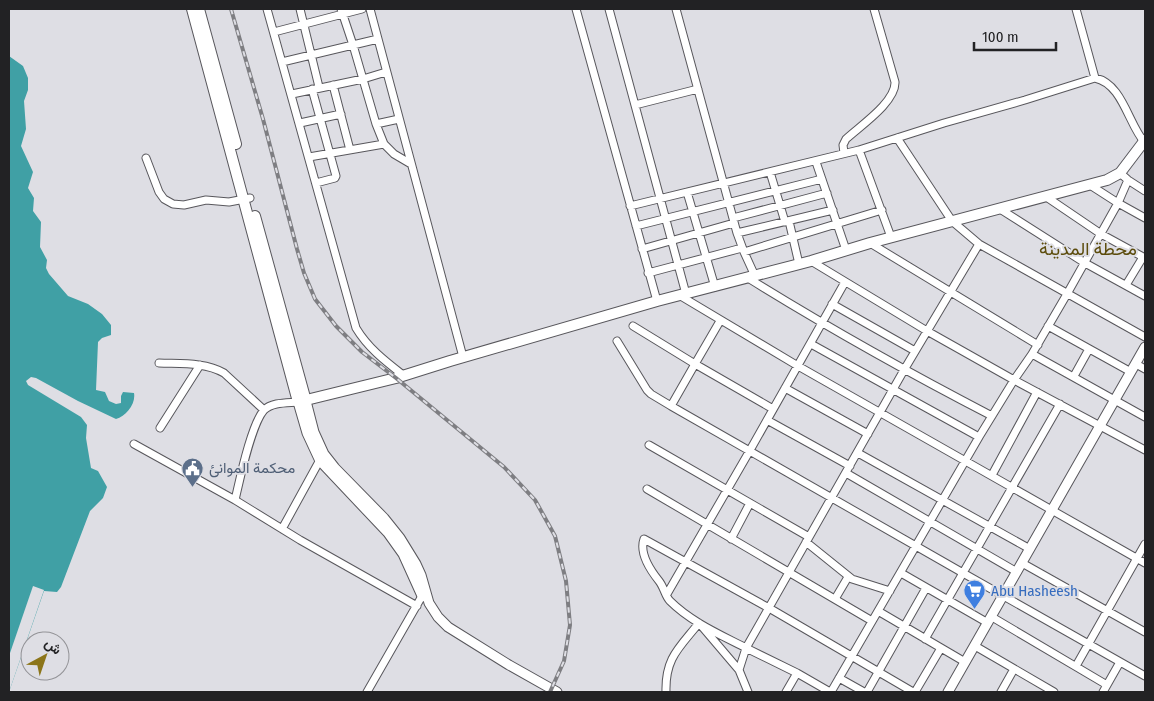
<svg xmlns="http://www.w3.org/2000/svg" width="1154" height="701" viewBox="0 0 1154 701" font-family="'Fira Sans Condensed',Vazirmatn,sans-serif">
<style>
.water{fill:#40a0a5}
.pier{fill:#dedee4}
.lines{fill:none;stroke-linecap:round;stroke-linejoin:round}
.minor-casing{stroke:#58575c;stroke-width:9}
.tertiary-casing{stroke:#58575c;stroke-width:11}
.secondary-casing{stroke:#58575c;stroke-width:12}
.minor{stroke:#fff;stroke-width:7}
.tertiary{stroke:#fff;stroke-width:9}
.secondary{stroke:#fff;stroke-width:10}
.rail-casing{stroke:#7e7e82;stroke-width:4}
.rail{stroke:#dedee4;stroke-width:2;stroke-dasharray:5.5;stroke-linecap:butt}
.labels{text-anchor:middle;dominant-baseline:central;stroke-width:4;stroke-linejoin:round;paint-order:stroke}
.service-label{font-size:15px;fill:#4e5e75;stroke:#dedee4;text-anchor:start}
.shop-label{font-size:15px;fill:#366cbe;stroke:#dedee4;text-anchor:start}
.quarter-label{font-size:18px;fill:#5c4c0c;stroke:#dedee4}
</style>
<rect width="100%" height="100%" fill="#dedee4"/>
<!-- water -->
<path class="water" d="M9 56 23 66 28 78V90L24 101 26 129 21 146 33 172 28 188 34 198 33 211 41 222 40 247 47 260 46 268 49 274 68 296 88 304 102 314 111 325V335L102 338 98 342 96 390 105 392 109 401 116 404 121 403V396L123 392 134 393C136 404 126 416 116 419L78 401 36 378 31 377 26 381 28 385 81 417 87 425 86 438 91 468 98 471 107 487 103 498 90 511 61 587 57 592 44 591 9 692Z"/>
<!-- pier -->
<path class="pier" d="M33 586 44 590 9 692V656Z"/>
<g class="lines">
<defs>
<path id="minor" d="M267 9 356 328C368 348 385 361 403 375
M300 9 319 87
M341 9 353 45 376 124 384 144 394 154 411 164
M370 9 463 357
M576 9 657 301
M609 9 686 294
M676 9 737 233 744 252 755 276
M1076 9 1095 78
M274 32 362 9
M282 62 378 39
M333 85 350 150
M312 89 336 176 335 178 316 183
M292 94 363 79 386 72
M635 105 698 89
M300 123 341 114
M376 124 399 119
M897 138 952 221 979 244 1145 337
M859 150 891 237
M844 153 843 145 846 139C860 126 896 102 895 82L874 9
M309 157 384 144
M146 158 159 192 164 199 173 204 184 205 206 200 229 202 250 198
M816 162 846 250
M770 172 785 222
M1120 173 1128 180 1145 191
M1090 185 1118 203 1145 218
M687 192 715 287
M1045 196 1101 234 1145 258
M630 206 859 150 944 123 1025 100 1095 78C1123 84 1128 124 1145 143
M1000 209 1085 263 1145 296
M733 218 827 193
M789 221 799 264
M636 226 822 179
M737 233 833 210
M870 243 1038 345
M642 249 734 223
M744 252 882 210
M811 261 927 331 1014 380 1145 450
M648 273 742 248
M748 278C827 327 909 373 992 416
M1126 285 1143 257
M679 295 798 366 1145 563
M832 304 915 351
M720 321 695 364 773 409
M633 326 695 364 671 406 963 573 1145 676
M1048 326 1131 372
M617 341 647 390 651 394 671 406
M811 344 979 437
M1032 354 1145 417
M159 363C180 364 205 362 224 373L264 410
M1136 364 1145 369
M1074 376 1089 349
M785 388 868 434
M298 402C287 403 272 402 264 410 251 425 240 479 235 500L300 540 417 606
M767 420 850 466
M160 428 200 365
M134 444 235 500
M649 445 809 537
M858 453 1030 549
M846 473 1017 572
M992 475 1037 392
M647 489 872 621
M282 529 321 458
M731 539 750 503
M806 542 852 579 890 591
M1022 563 1145 632
M901 573 988 623
M667 594 749 452 845 282
M835 599 848 577
M878 611 965 662
M992 617 1107 685
M925 639 1060 404
M975 646 1054 692
M1076 666 1145 544
M839 678 864 692
M367 692 422 596
M666 692C665 658 679 648 699 623L739 670
M748 692 739 670 746 648C721 635 691 622 670 601 665 596 664 587 659 581 651 571 639 553 644 539L769 608 913 692
M786 692 797 673
M830 692 797 673 746 648 904 370 979 244
M831 692 979 437 1014 380 1032 354 1067 294 1118 203 1128 180
M867 692 926 588
M915 692 941 648
M1001 692 1014 669
M1103 692 1120 662"/>
<path id="tertiary" d="M306 401 314 432 324 454 335 468 384 518 400 538 416 564 421 575 429 603 438 617 448 627 509 665 557 692
M298 402 307 433 320 461 388 533 403 554 422 596 425 597
M948 692 1145 347"/>
<path id="secondary" d="M192 9 298 402 396 378 450 361 657 301 811 261 870 243 1107 180 1120 173 1145 140
M199 9 236 144
M255 216 306 401"/>
</defs>
<!-- minor casing -->
<use href="#minor" class="minor-casing"/>
<!-- tertiary casing -->
<use href="#tertiary" class="tertiary-casing"/>
<!-- secondary casing -->
<use href="#secondary" class="secondary-casing"/>
<!-- minor -->
<use href="#minor" class="minor"/>
<!-- tertiary -->
<use href="#tertiary" class="tertiary"/>
<!-- secondary -->
<use href="#secondary" class="secondary"/>
<defs>
<path id="rail" d="M231 9 263 119 297 249 304 273 315 299 336 326 362 352 396 378 504 467 535 500 555 536 566 581 570 625 564 661 550 692"/>
</defs>
<!-- rail casing -->
<use href="#rail" class="rail-casing"/>
<!-- rail -->
<use href="#rail" class="rail"/>
</g>
<!-- icons -->
<defs>
<symbol id="civic-pin" viewBox="-11 -11 22 30"><path d="M0 17L-7.5 6A9.5 9.5 0 1 1 7.5 6Z" fill="#5c6f8a" stroke="#dedee4"/><path d="M-.6-6.5H3V-4.5H.6V-3L4-1V1h2V6H-6V1h2V-1L-.6-3ZM-1.2 2.5V6h2.4V2.5Z" fill="#fff"/></symbol>
<symbol id="supermarket-pin" viewBox="-11 -11 22 30"><path d="M0 17L-7.5 6A9.5 9.5 0 1 1 7.5 6Z" fill="#3f7fe0" stroke="#dedee4"/><path d="M-6-5.5h2.5l.6 2H6L4.5 2H-2.5L-4.4-4H-6ZM-1.5 3.2a1.3 1.3 0 1 0 .1 0ZM3 3.2a1.3 1.3 0 1 0 .1 0Z" fill="#fff"/></symbol>
</defs>
<g fill-rule="evenodd">
<use href="#civic-pin" x="180" y="456" width="25" height="34"/>
<use href="#supermarket-pin" x="962" y="578" width="25" height="34"/>
</g>
<g class="labels">
<!-- service labels -->
<g class="service-label">
<text x="209" y="468">محكمة الموانئ</text>
</g>
<!-- shop labels -->
<g class="shop-label">
<text x="991" y="591">Abu Hasheesh</text>
</g>
<!-- quarter labels -->
<g class="quarter-label">
<text x="1088" y="249">محطة المدينة</text>
</g>
</g>
<!-- border -->
<rect width="1154" height="701" fill="none" stroke="#222224" stroke-width="20"/>
<!-- north arrow -->
<g transform="translate(45 656) rotate(40)"><circle r="24" fill="#dedee4" stroke="#939397"/>
<path d="M0-4L9 19L0 12L-9 19Z" fill="#8c7519"/>
<text y="-8" font-size="14" font-weight="bold" text-anchor="middle" fill="#222224">ش</text>
</g>
<!-- scale -->
<path d="M974 42v8h82v-8" fill="none" stroke="#222224" stroke-width="2.5"/>
<text x="982" y="42" font-size="15" fill="#222224" stroke="#dedee4" stroke-width="4" paint-order="stroke">100 m</text>
</svg>
